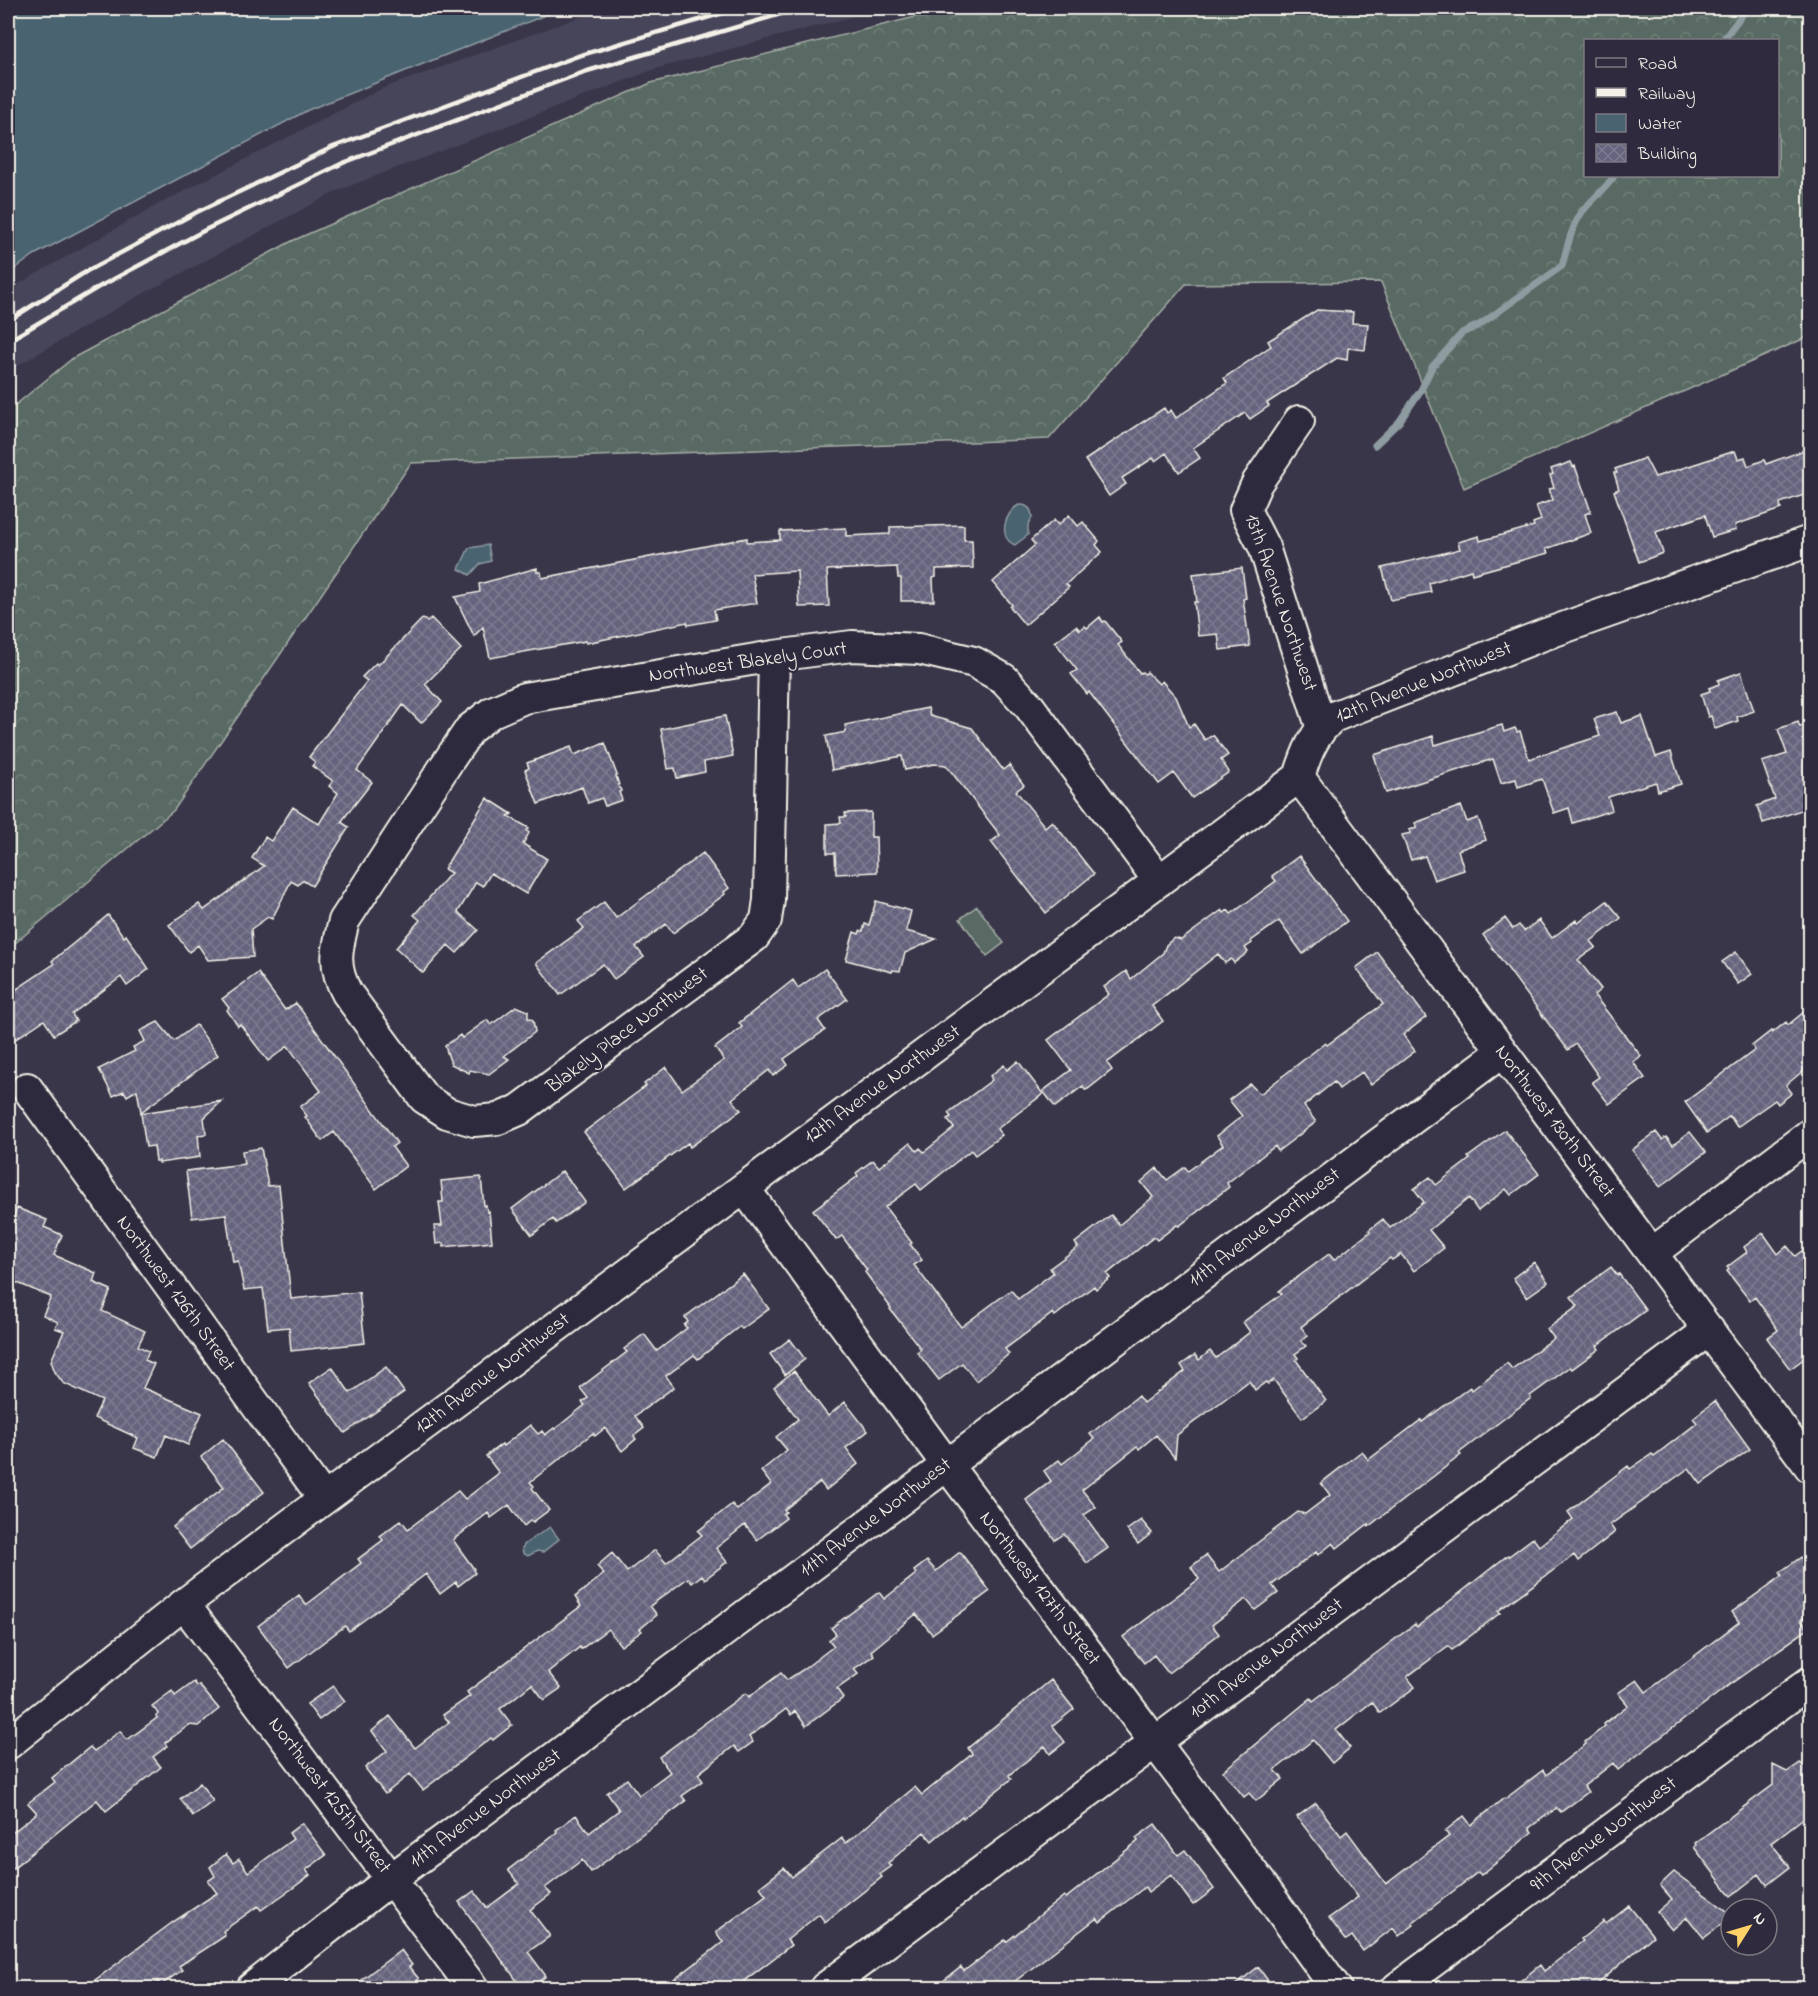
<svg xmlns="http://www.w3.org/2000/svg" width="1818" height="1996" viewBox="0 0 1818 1996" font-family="'Indie Flower',sans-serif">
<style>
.built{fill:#47445a}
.forest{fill:url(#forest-crowns);stroke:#a6aea6;stroke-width:1.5;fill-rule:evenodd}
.garden{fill:#596b64;stroke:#a6aea6;stroke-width:1.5}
.water{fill:#4a6371;stroke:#8e9ca1;stroke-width:1.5}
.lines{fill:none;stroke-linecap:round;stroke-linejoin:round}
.stream{stroke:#8e9ca1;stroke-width:7}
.building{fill:url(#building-cross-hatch);stroke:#f4f1e8;stroke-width:1.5}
.minor-casing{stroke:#f4f1e8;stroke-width:34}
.minor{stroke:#2f2a3d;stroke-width:30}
.rail{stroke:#f4f1e8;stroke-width:4.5}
.labels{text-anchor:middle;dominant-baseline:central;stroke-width:4.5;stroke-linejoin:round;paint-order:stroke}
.street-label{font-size:20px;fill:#f4f1e8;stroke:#2f2a3d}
</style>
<defs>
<pattern id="forest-crowns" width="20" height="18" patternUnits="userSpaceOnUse" patternTransform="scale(1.5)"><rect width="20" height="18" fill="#596b64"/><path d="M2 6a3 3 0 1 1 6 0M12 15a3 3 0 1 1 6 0" fill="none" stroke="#71817a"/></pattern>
<pattern id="building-cross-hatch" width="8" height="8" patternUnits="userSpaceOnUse" patternTransform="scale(1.5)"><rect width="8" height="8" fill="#66647e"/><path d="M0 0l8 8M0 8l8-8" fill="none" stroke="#7c7b90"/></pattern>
</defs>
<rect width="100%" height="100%" fill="#3a364a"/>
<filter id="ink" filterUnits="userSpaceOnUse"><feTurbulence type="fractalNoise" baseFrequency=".0167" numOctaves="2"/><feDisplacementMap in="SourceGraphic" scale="12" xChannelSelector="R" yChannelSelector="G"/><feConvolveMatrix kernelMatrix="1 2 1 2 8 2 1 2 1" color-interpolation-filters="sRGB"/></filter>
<g filter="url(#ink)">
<!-- built -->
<path class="built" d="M605 8H885L658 68 339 190 135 298 8 371V290L157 205 381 89Z"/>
<!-- forest -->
<path class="forest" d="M951 8H1810V336L1464 488 1381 282 1186 284 1049 439 411 463 174 810 8 949V411L73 358 292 241 651 83ZM1586 40H1778V176H1586Z"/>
<!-- garden -->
<path class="garden" d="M977 906 1004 943 987 956 960 919Z"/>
<!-- water -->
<path class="water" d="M8 8H563L308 110 34 255 8 274Z
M1019 505C1028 504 1032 510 1032 518L1028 525V535L1015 545C997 538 1005 512 1019 505Z
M488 545 491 561 480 564 470 575 459 569 469 548Z
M550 1527 559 1539 543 1552 537 1551 528 1556 523 1553 522 1548 525 1544Z"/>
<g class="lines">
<!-- stream -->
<path class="stream" d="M1723 40 1747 8
M1375 445 1399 422 1421 390 1432 367 1462 333 1481 324 1562 266C1567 248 1571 228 1582 212 1592 199 1605 190 1614 176"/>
</g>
<!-- building -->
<path class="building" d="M1317 310 1353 312 1352 323 1368 324 1365 350 1348 348 1347 360 1337 358 1267 403 1269 406 1250 419 1245 413 1193 448 1200 458 1179 472 1166 453 1155 461 1153 458 1122 478 1126 484 1109 496 1085 460 1164 408 1167 413 1171 410 1176 418 1227 383 1224 378 1271 346 1268 341Z
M1810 448V493L1780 503 1781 509 1735 525 1736 530 1712 537 1705 515 1656 532 1663 553 1639 562 1614 491 1619 489 1614 473H1617L1615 469 1645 458 1655 477 1735 451 1738 459 1745 457 1748 466 1764 460 1766 464Z
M1571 462 1573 467 1575 466 1591 512 1585 514 1591 533 1546 549 1548 553 1472 574 1471 570 1429 583 1431 592 1391 600 1382 568 1460 549 1458 542 1479 536 1480 541 1534 526 1533 523 1541 520 1536 506 1553 500 1549 489 1554 488 1550 475 1553 474 1551 469Z
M1069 515 1078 526 1083 522 1099 541 1096 545 1102 552 1066 584 1069 587 1025 625 1010 607 1012 605 993 582 1035 545 1031 540 1054 520 1058 525Z
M964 525V540H972L973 568 936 569V577L933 578 934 601H901V578H898L897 567 827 570 829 606 799 607 797 571 752 574 757 603 714 610 716 620 688 625 687 622 586 643V641L490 658 483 627 474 636 455 597 480 592 479 584 537 568V572H541L542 578 747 538V542L780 540V531L846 528V536L890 534V527Z
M1242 568 1246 598 1243 599 1250 646 1220 650 1218 634 1198 636 1194 602H1197L1193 574Z
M1100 617 1103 622 1105 621 1122 642 1118 645 1140 673 1142 672 1145 674 1147 672 1159 684 1162 681 1176 697 1189 727 1194 724 1205 740 1213 735 1228 755 1221 760 1229 772 1192 798 1174 773 1159 784 1089 692 1087 694 1071 674 1077 670 1055 642 1076 626 1080 630 1085 626 1087 628Z
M423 618 427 622 431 618 461 649 425 684 442 702 421 723 403 705 357 770 372 782 341 822 349 827 312 886 302 880 298 885 291 881 272 919 268 917 251 929 253 957 208 960 198 945 189 952 169 925 199 904 204 910 264 866 252 858 265 837 271 841 293 807 319 824 338 793 329 786 333 781 312 766 315 762 309 757 367 681 362 677 376 663 378 665Z
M1741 672 1754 711 1737 717 1738 721 1715 729 1711 716 1708 717 1701 694 1710 691 1709 688 1719 684 1718 680Z
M928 708 930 716 972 728 1003 770 1009 765 1024 785 1016 791 1045 827 1052 821 1094 874 1046 913 991 842 1000 835 946 765 934 764 905 770 902 756 832 770 826 736 846 732 845 725Z
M1617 712 1621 723 1642 716 1656 757 1671 752 1681 784 1658 791 1656 782 1608 797 1612 810 1573 823 1569 808 1554 813 1542 779 1518 787 1516 779 1501 783 1493 759 1386 793 1374 755 1433 736 1435 745 1502 725 1504 732 1515 728 1517 732 1520 731 1529 759 1600 736 1594 719Z
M725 716 733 756 704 762 705 772 677 778 675 768 668 769 661 729Z
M1798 722 1800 727 1804 725 1810 742V807L1763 823 1757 806 1775 799 1762 762 1787 754 1778 729Z
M605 743 617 775 616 776 621 791 619 792 622 800 605 806 602 798 588 803 582 787 538 804 525 770 529 768 527 763 571 747 574 755Z
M487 798 512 814 508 816 529 828 527 831 529 833 523 844 547 859 526 894 491 873 483 886 476 882 458 912 478 930 457 953 448 945 423 973 396 948 420 920 414 915 451 873 444 869Z
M1461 806 1467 822 1478 818 1486 840 1458 850 1464 870 1434 880 1425 856 1411 860 1402 835 1411 833 1409 830 1417 828 1415 823Z
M871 812V837H876L877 872 836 874 835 853H827V824L841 823 840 817H846L845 813Z
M703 853 729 888 724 892 725 894 673 933 666 924 636 947 644 957 614 979 603 964 560 995 536 963 584 928 578 921 604 902 616 918Z
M1299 856 1347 921 1303 954 1279 921 1251 941 1252 943 1245 948 1248 952 1234 963 1231 959 1225 963 1218 954 1152 1006 1163 1021 1107 1063 1112 1070 1088 1089 1085 1090 1083 1086 1055 1107 1043 1091 1071 1070 1048 1040 1109 994 1104 987 1126 971 1131 979 1163 953 1166 945 1174 938 1181 940 1222 910 1224 913 1228 910 1231 914 1276 881 1272 876Z
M876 901 911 911 906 931 936 939 905 953 900 971 893 970 892 972 846 960 854 932 859 934 860 931H863L865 924 869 925Z
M1607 901 1621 918 1591 941 1596 947 1578 960 1601 989 1594 995 1641 1056 1633 1062 1645 1078 1609 1104 1592 1082 1599 1077 1576 1044 1568 1050 1483 935 1505 918 1513 929 1519 925 1524 931 1539 920 1552 938 1576 920 1578 923Z
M108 915 124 937 126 935 149 969 127 986 121 977 72 1014 76 1021 54 1035 44 1020 8 1044V995L54 964 52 961Z
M1377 952 1426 1017 1403 1035 1415 1051 1371 1085 1362 1072 1339 1089 1334 1082 1304 1106 1316 1122 1278 1151 1275 1146 1227 1183 1229 1187 1179 1226 1177 1225 1157 1240 1154 1237 1107 1274 1110 1278 1096 1289 1094 1286 1055 1316 1053 1313 1005 1349 1009 1354 976 1381 962 1363 939 1380 917 1352 921 1349 890 1309 891 1308 865 1272 867 1270 842 1236 836 1240 813 1210 858 1176 856 1173 873 1160 879 1167 910 1143 917 1151 920 1148 924 1152 954 1128 947 1119 951 1117 948 1113 992 1080 990 1076 1004 1065 1007 1070 1018 1061 1043 1094 997 1129 1002 1135 975 1155 971 1150 921 1190 916 1184 885 1207 912 1243 910 1244 922 1260 914 1265 961 1327 1011 1290 1018 1299 1053 1273 1050 1268 1078 1247 1075 1243 1111 1215 1119 1225 1153 1197 1141 1182 1157 1168 1167 1180 1185 1167 1188 1171 1223 1145 1217 1136 1242 1116 1229 1100 1250 1084 1260 1094 1325 1043 1327 1045 1383 1004 1356 968Z
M1736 952 1752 974 1738 984 1722 962Z
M825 969 847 999 818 1020 825 1030 784 1059 788 1065 773 1076 769 1070 732 1099 741 1110 690 1147 688 1143 626 1188 584 1132 646 1086 644 1084 666 1067 682 1090 724 1060 715 1048 742 1027 739 1023 793 980 798 988Z
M258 973 285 1010 296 1003 397 1143 392 1147 406 1166 376 1189 334 1132 322 1141 305 1117 307 1116 300 1107 321 1091 288 1046 268 1061 240 1024 238 1026 227 1010 229 1008 222 999Z
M516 1006 528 1011V1018L533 1020 535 1032 504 1056 509 1059 489 1074 470 1070 469 1073 451 1064 445 1046 460 1035 462 1038 487 1020 491 1025Z
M1810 1007V1065L1786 1085 1792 1093 1778 1104 1775 1100 1737 1127 1730 1116 1707 1133 1685 1102 1755 1050 1752 1046 1771 1031 1772 1033 1786 1022 1788 1025Z
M158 1022 174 1041 196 1025 218 1055 141 1112 137 1090 127 1096 124 1091 113 1096 99 1069 135 1051 133 1047 145 1041 140 1031Z
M222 1101 204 1118 206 1134 198 1135 200 1157 159 1163V1161H156L154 1146 146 1147 141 1113Z
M1505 1130 1539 1174 1511 1195 1506 1189 1478 1211 1469 1198 1429 1230 1444 1248 1414 1271 1401 1254 1392 1260 1390 1258 1301 1327 1308 1336 1301 1341 1306 1346 1295 1354 1298 1358 1296 1360 1326 1401 1302 1418 1274 1380 1268 1384 1266 1382 1255 1390 1249 1381 1177 1435 1175 1458 1156 1435 1139 1449 1137 1447 1082 1490 1096 1507 1084 1515 1108 1548 1087 1563 1064 1534 1055 1540 1026 1500 1051 1481 1044 1471 1059 1460 1062 1464 1094 1439 1090 1434 1138 1396 1143 1403 1185 1371 1181 1365 1195 1355 1199 1360 1210 1351 1216 1358 1250 1332 1243 1322 1282 1294 1279 1291 1329 1254 1334 1260 1370 1232 1369 1230 1383 1219 1390 1228 1424 1202 1414 1189 1430 1177 1436 1185 1470 1159 1468 1157Z
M1656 1132 1662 1140 1666 1137 1673 1145 1690 1132 1706 1152 1660 1187 1632 1150Z
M261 1148 268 1186 279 1185 291 1299 359 1292 365 1343 291 1351 289 1327 268 1329 263 1288 244 1290 238 1261 233 1262 226 1214 192 1218 186 1171 244 1164 242 1151Z
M562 1171 585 1202 556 1223 553 1219 532 1235 512 1209Z
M481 1177 484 1206 486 1205 487 1212 489 1211 492 1242 443 1247V1243L436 1244 434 1226H442L439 1202H443L441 1181Z
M17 1208 47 1220 44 1227 62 1235 54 1255 96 1273 93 1282 111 1290 102 1311 145 1331 138 1346 149 1351 145 1360 154 1364 143 1388 202 1413 188 1445 166 1435 157 1457 134 1448 138 1438 94 1418 102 1401 63 1383 55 1372 51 1361 64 1331 55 1328 58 1322 43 1315 51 1297 8 1279V1231Z
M1763 1233 1778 1254 1787 1246 1795 1256 1810 1245V1354L1790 1369 1767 1338 1778 1330 1755 1297 1750 1301 1727 1271 1729 1269 1727 1267 1747 1252 1744 1247Z
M1534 1262 1548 1282 1527 1297 1513 1278Z
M1611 1267 1617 1275 1619 1274 1646 1310 1597 1346 1599 1349 1572 1369 1570 1367 1530 1396 1531 1398 1459 1453 1461 1455 1369 1526 1368 1524 1337 1548 1333 1543 1318 1555 1316 1552 1272 1585 1278 1593 1255 1610 1246 1599 1212 1625 1219 1634 1168 1673 1154 1655 1144 1663 1123 1637 1199 1579 1191 1567 1206 1555 1219 1572 1298 1512 1305 1514 1330 1495 1321 1483 1362 1451 1368 1460 1421 1420 1422 1422 1470 1387 1472 1390 1507 1363 1512 1369 1554 1338 1547 1329 1578 1306 1571 1297Z
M743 1274 769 1309 742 1329 740 1326 698 1359 694 1355 666 1376 674 1387 635 1416 644 1428 634 1436 636 1439 622 1451 605 1428 595 1436 593 1433 530 1482 534 1486 532 1488 549 1510 533 1522 531 1520 524 1526 509 1505 491 1518 488 1513 453 1540 474 1569 473 1570 475 1573 458 1586 456 1582 440 1594 426 1574 349 1631 345 1626 289 1668 258 1626 299 1595 306 1605 361 1563 358 1559 383 1540 380 1536 401 1520 408 1529 458 1491 465 1499 499 1473 486 1456 502 1444 503 1446 530 1425 538 1434 542 1431 545 1435 554 1428 555 1429 585 1405 582 1402 588 1398 580 1388 627 1352 624 1349 644 1334 657 1351 687 1328 684 1325 688 1322 685 1317Z
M790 1339 805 1359 785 1375 770 1354Z
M332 1367 350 1393 386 1367 404 1392 345 1433 309 1383Z
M794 1371 828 1416 845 1402 868 1431 846 1448 858 1464 826 1490 820 1482 784 1510 786 1512 783 1514 786 1518 757 1540 745 1525 716 1548 727 1562 705 1579 702 1575 692 1583 688 1578 650 1606 657 1615 640 1629 642 1631 621 1646 608 1629 581 1649 580 1647 548 1672 561 1688 544 1700 532 1684 500 1709 512 1725 493 1740 491 1738 423 1790 410 1774 385 1794 365 1768 387 1751 372 1731 390 1716 415 1748 449 1722 443 1715 470 1696 467 1692 581 1606 575 1597 604 1574 597 1566 612 1553 627 1572 655 1550 666 1563 702 1535 698 1531 732 1504 737 1510 771 1484 761 1471 787 1450 776 1437 798 1419 774 1387Z
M1715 1401 1750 1449 1701 1484 1689 1468 1610 1525 1615 1532 1578 1561 1574 1555 1498 1611 1500 1613 1452 1650 1448 1646 1407 1677 1415 1687 1399 1699 1380 1713 1372 1702 1336 1730 1350 1748 1332 1763 1313 1740 1275 1770 1283 1779 1256 1801 1249 1793 1244 1797 1223 1771 1311 1698 1313 1701 1415 1624 1417 1627 1508 1555 1509 1556 1533 1538 1539 1546 1573 1519 1568 1512 1628 1466 1630 1469 1652 1454 1654 1456 1697 1423 1693 1418Z
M223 1439 264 1492 190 1549 173 1527 224 1487 201 1457Z
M1141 1520 1152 1533 1138 1544 1127 1530Z
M1810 1551V1613L1801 1620 1808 1629 1729 1685 1618 1770 1613 1763 1584 1786 1588 1792 1561 1812 1557 1808 1529 1828 1532 1832 1501 1859 1481 1875 1478 1872 1412 1923 1414 1925 1399 1936 1393 1928 1363 1951 1352 1936 1346 1940 1329 1918 1358 1897 1297 1817 1316 1803 1341 1836 1347 1831 1386 1884 1449 1836 1445 1831 1464 1816 1471 1825 1504 1798 1505 1799 1543 1770 1546 1775 1586 1744 1585 1742 1605 1726 1604 1724 1628 1705 1618 1693 1637 1680 1646 1692 1680 1667 1739 1622 1732 1612 1782 1576 1780 1572Z
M960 1552 990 1591 932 1634 916 1614 871 1651 874 1655 854 1669 858 1674 837 1689 843 1698 806 1726 795 1711 791 1715 786 1709 749 1737 753 1742 739 1752 734 1746 698 1774 703 1781 682 1796 686 1801 646 1831 591 1872 582 1860 545 1888 551 1894 530 1910 550 1936 528 1952 546 1976 529 1989H523L459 1902 474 1891 487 1908 519 1884 508 1870 557 1832 556 1830 576 1815 589 1833 619 1810 607 1793 627 1779 639 1795 670 1772 659 1757 746 1693 749 1697 781 1673 787 1680 804 1669 834 1646 829 1640 836 1634 831 1628 879 1592 884 1599 916 1574 914 1571 927 1561 936 1571Z
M1051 1680 1074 1709 1053 1726 1065 1742 1050 1754 1045 1746 1009 1775 1011 1779 963 1818 962 1816 932 1841 924 1832 888 1863 891 1866 880 1874 882 1877 825 1922 819 1914 787 1940 791 1945 744 1981 749 1989H662L723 1942 716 1932 766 1895 760 1887 784 1868 792 1877 842 1838 846 1843 915 1787 922 1795 972 1754 968 1748Z
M194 1682 197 1686 199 1685 219 1709 198 1726 189 1725 165 1743 167 1746 153 1757 161 1767 106 1811 97 1800 8 1872V1836L37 1813 28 1803 55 1782 52 1778 90 1747 94 1751 120 1731 127 1740 157 1718 156 1716 159 1714 152 1706 172 1691 175 1696Z
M333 1686 345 1701 319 1720 307 1704Z
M1800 1763 1810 1768V1813L1771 1843 1790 1867 1767 1885 1759 1874 1731 1896 1694 1847 1696 1845 1695 1843 1773 1785V1765L1787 1772Z
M200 1783 213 1801 193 1816 180 1799Z
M302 1823 326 1855 306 1870 310 1875 293 1888 261 1910 258 1906 223 1931 225 1936 179 1966 182 1970 161 1985 158 1981 148 1989H83L173 1922 217 1893 208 1881 215 1876 210 1867 226 1854 233 1863 239 1859 248 1872 293 1839 289 1833Z
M1155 1824 1178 1855 1185 1850 1214 1889 1193 1905 1171 1875 1148 1892 1145 1887 1100 1922 1097 1918 1005 1989H933L961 1967 964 1971 1005 1940 1006 1942 1064 1896 1066 1898 1138 1841 1136 1838Z
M1674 1872 1731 1914V1917L1704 1938 1687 1917 1672 1930 1657 1912 1672 1899 1660 1885Z
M1629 1906 1653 1936 1592 1989H1510L1540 1965 1544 1971 1583 1941 1581 1939 1604 1921 1606 1924Z
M401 1950 412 1965 409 1967 419 1979 406 1989H349Z
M1258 1967 1274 1989H1230Z"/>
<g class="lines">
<defs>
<path id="minor" d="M1299 421 1257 483 1245 510 1264 547 1321 726
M774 656 769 900 766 920 754 937 519 1110 498 1119 474 1121 447 1113 424 1098 347 993C332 966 337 949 344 921L445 766 470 729 492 712 524 698 774 656 852 646 919 649 974 662 1004 679 1029 706 1159 881
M1299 777 1810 1467
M27 1088 324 1499
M744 1188 947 1465 1259 1881 1336 1988
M1652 1253 1810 1134
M184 1604 473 1988
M8 1744 184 1604 324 1499 1299 777C1306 754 1314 733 1333 717L1543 635 1810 541
M252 1988 391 1879 1502 1052
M825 1988 1709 1330
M1397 1988 1810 1682"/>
</defs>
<!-- minor casing -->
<use href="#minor" class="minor-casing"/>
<!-- minor -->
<use href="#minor" class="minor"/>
<!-- rail -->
<path class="rail" d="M8 321 87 271 197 212 333 147 578 56 740 8
M8 341 97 288 207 229 343 163 584 72 801 8"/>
</g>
</g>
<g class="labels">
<!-- street labels -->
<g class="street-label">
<text transform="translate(1280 603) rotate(71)">13th Avenue Northwest</text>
<text transform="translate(748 663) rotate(-8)">Northwest Blakely Court</text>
<text transform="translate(1424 683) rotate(-22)">12th Avenue Northwest</text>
<text transform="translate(628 1031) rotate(-37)">Blakely Place Northwest</text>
<text transform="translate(883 1085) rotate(-36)">12th Avenue Northwest</text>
<text transform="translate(1554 1122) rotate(53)">Northwest 130th Street</text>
<text transform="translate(1265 1228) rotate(-37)">11th Avenue Northwest</text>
<text transform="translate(175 1294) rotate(54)">Northwest 126th Street</text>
<text transform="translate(493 1374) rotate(-37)">12th Avenue Northwest</text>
<text transform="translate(876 1518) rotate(-37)">11th Avenue Northwest</text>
<text transform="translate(1039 1589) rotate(53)">Northwest 127th Street</text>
<text transform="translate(1267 1659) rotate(-37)">10th Avenue Northwest</text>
<text transform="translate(329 1796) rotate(53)">Northwest 125th Street</text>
<text transform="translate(486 1809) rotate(-37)">11th Avenue Northwest</text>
<text transform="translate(1604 1835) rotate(-37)">9th Avenue Northwest</text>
</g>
</g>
<!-- margin -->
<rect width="1818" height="1996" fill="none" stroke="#2f2a3d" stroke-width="30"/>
<rect x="15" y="15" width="1788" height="1966" fill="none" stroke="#f4f1e8" stroke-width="2" filter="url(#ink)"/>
<!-- legend -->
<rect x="1584" y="39" width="195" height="138" fill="#2f2a3d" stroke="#7e7a81" stroke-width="1.5"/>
<rect x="1596" y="58" width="30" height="9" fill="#2f2a3d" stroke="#7e7a81" stroke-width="1.5"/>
<text x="1638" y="69" font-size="18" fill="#f4f1e8">Road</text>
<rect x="1596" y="88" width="30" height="9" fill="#f4f1e8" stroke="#7e7a81" stroke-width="1.5"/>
<text x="1638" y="99" font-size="18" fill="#f4f1e8">Railway</text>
<rect x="1596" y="114" width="30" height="18" fill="#4a6371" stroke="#7e7a81" stroke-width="1.5"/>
<text x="1638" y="129" font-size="18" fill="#f4f1e8">Water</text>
<rect x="1596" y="144" width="30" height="18" fill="url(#building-cross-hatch)" stroke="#7e7a81" stroke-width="1.5"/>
<text x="1638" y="159" font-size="18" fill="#f4f1e8">Building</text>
<!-- north arrow -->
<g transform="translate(1749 1927) rotate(53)"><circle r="28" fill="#2f2a3d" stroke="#7e7a81" stroke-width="1.5"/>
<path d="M0-4.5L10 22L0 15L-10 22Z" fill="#ffd166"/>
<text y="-9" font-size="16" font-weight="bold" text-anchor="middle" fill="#f4f1e8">N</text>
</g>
</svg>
